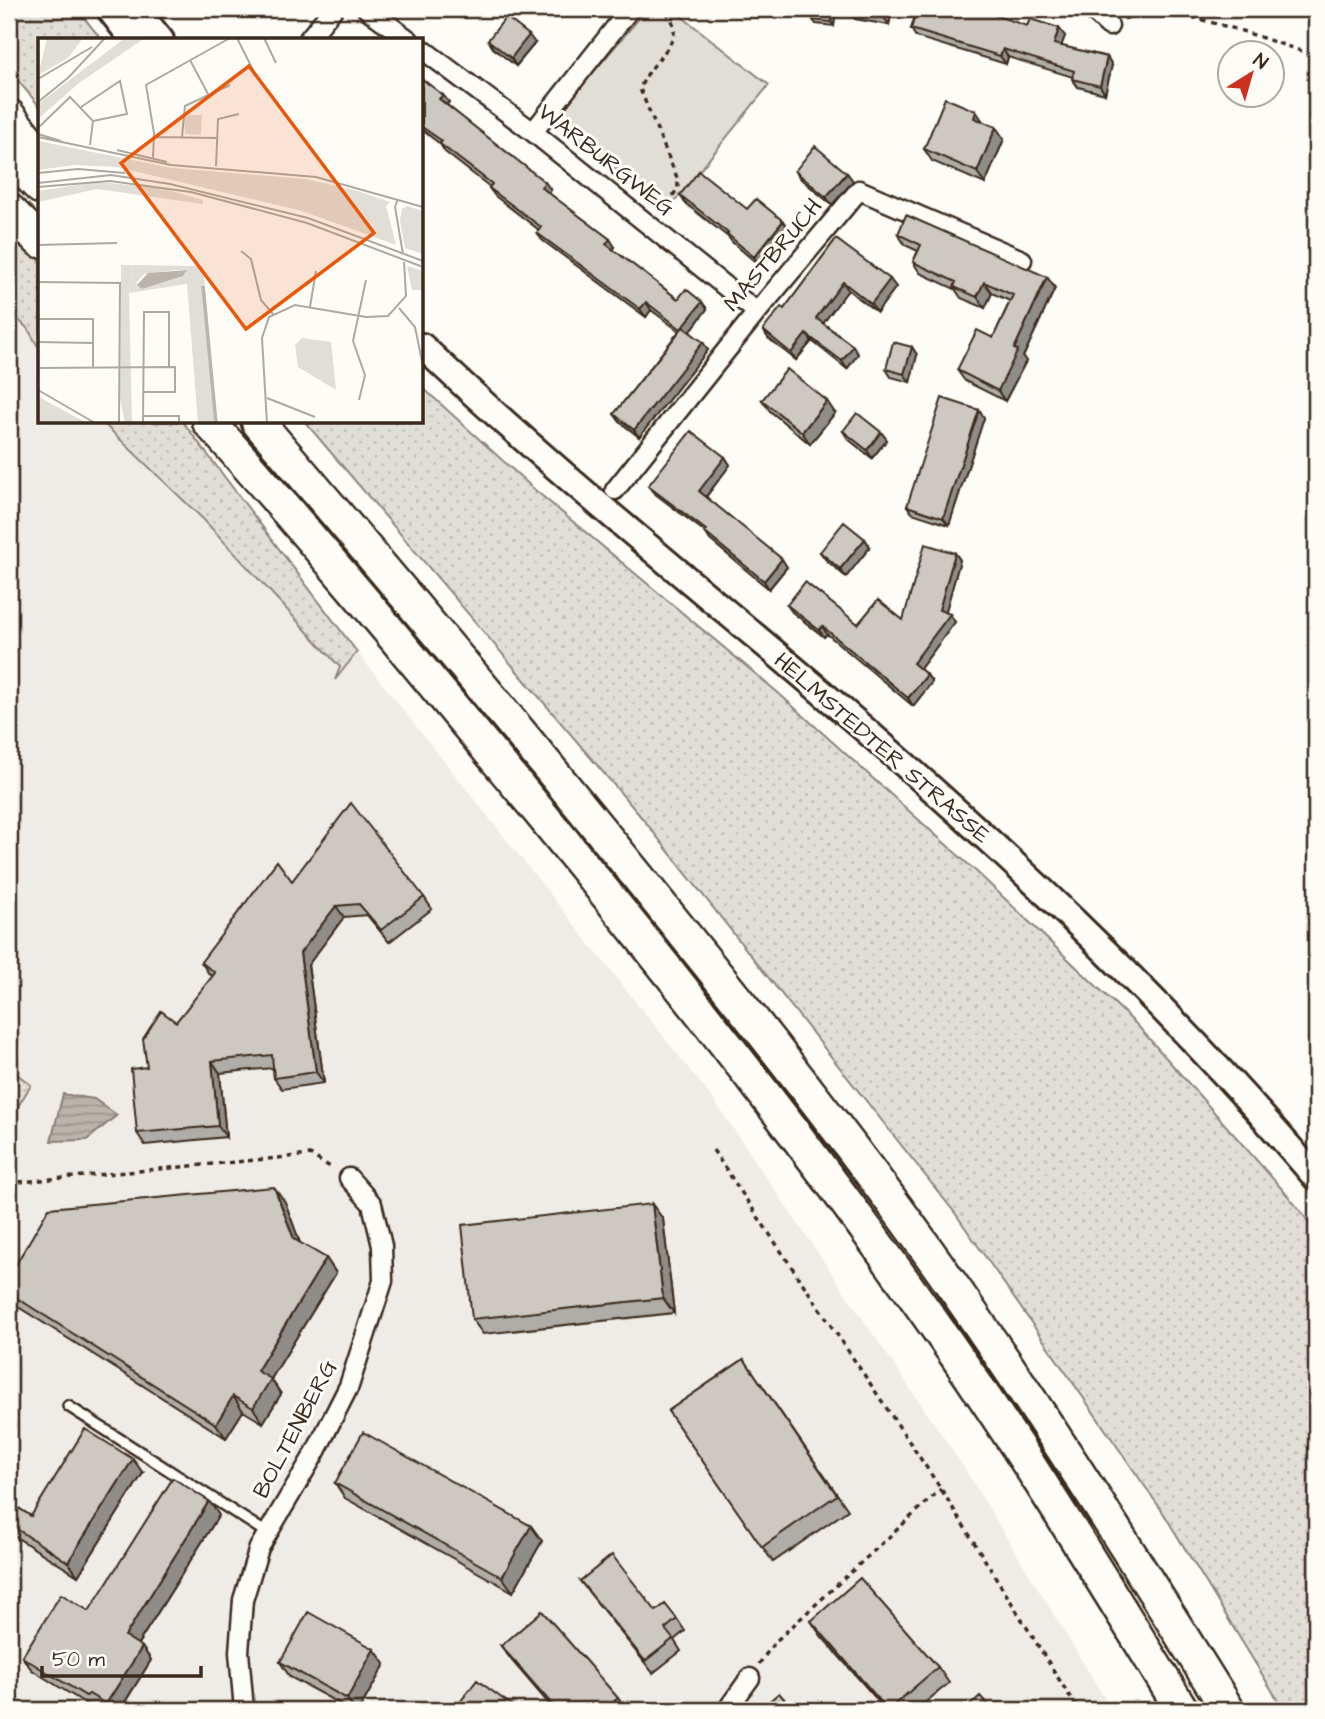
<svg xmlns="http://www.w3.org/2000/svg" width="1325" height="1719" viewBox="0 0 1325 1719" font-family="'Architects Daughter',sans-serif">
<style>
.built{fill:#efece7}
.grass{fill:url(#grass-dots);stroke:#8e847a;stroke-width:2}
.park{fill:#e1ded7;stroke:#8e847a;stroke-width:2}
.water{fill:url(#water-rules);stroke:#887d74;stroke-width:2}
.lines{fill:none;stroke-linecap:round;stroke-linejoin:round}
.lane-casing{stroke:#3b2a1e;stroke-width:14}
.street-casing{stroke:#3b2a1e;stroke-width:23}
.secondary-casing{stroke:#3b2a1e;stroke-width:30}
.highway-casing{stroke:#3b2a1e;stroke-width:37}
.path{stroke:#3b2a1e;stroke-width:3.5;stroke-dasharray:5 5;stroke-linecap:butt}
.lane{stroke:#fdfcf7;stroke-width:9}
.street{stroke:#fdfcf7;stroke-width:18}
.secondary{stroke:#fdfcf7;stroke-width:24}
.highway{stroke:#fdfcf7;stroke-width:32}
.wall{fill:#b0aca7;stroke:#3b2a1e;stroke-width:2}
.shaded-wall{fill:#908c88;stroke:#3b2a1e;stroke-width:2}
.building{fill:#cdc8c2;stroke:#3b2a1e;stroke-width:2}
.labels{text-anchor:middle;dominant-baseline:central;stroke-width:6;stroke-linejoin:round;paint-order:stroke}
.street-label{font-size:23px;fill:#3b2a1e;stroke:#fdfcf7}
.inset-river{fill:none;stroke:#bbb4ad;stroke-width:3.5}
.inset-road{fill:none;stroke:#afa8a0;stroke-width:2}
.view{fill:#e8590c;fill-opacity:0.15;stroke:#e8590c;stroke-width:3.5}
.inset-edge{fill:none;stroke:#3b2a1e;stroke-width:3.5}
</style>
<defs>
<pattern id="grass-dots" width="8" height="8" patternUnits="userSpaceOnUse" patternTransform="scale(1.75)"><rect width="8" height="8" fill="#e1ded7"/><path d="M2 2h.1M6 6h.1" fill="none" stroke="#c2bfb8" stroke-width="1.8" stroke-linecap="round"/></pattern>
<pattern id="water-rules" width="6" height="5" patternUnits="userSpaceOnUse" patternTransform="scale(1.75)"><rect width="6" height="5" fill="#bbb4ad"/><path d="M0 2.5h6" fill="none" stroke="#99938c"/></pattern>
</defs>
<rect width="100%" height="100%" fill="#fdfcf7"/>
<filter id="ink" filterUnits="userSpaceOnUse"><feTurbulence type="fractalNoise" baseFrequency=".0143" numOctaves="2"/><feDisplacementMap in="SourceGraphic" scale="14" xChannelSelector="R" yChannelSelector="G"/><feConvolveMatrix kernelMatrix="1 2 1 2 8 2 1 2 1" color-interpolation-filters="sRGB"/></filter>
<g filter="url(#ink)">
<!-- built -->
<path class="built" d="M9 310 28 329 40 350V422H102L203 519 340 668 337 677 357 652 713 1099 963 1466 1112 1710H9V1121L31 1085 9 1068Z"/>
<!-- grass -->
<path class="grass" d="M9 9H77L102 40H40V107L9 70Z
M9 228 40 260V350L28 329 9 310Z
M422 387 535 490 776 691 980 875 1137 1025 1289 1197 1316 1231V1710H1284L1162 1511 955 1213 642 818 305 422H422Z
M102 422H183L357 652 335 680 340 667 203 519Z
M9 1068 31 1085 9 1121Z"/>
<!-- park -->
<path class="park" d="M647 9H672L769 85 667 211 564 127 563 108Z"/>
<!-- water -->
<path class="water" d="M63 1094 94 1099 117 1115 87 1140 51 1141Z"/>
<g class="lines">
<defs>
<path id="lane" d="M68 1406 267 1533
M9 1705 14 1710"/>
<path id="street" d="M367 9 409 40
M1091 9 1109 26
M308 40 333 9
M422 49 533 132 757 312
M533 132 630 9
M615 490 757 312 859 190 1022 260
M244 1710 239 1652 243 1600 259 1548 315 1453 349 1386 383 1281 382 1246 372 1204 349 1178
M727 1710 750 1678"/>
<path id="secondary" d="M109 9 133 40
M136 9 161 40
M422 346C547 465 681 573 812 684 991 837 1164 998 1316 1178"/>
<path id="highway" d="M9 116 40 155
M9 155 40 187
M9 210 40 241
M209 422C310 535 407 652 504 769 650 946 794 1126 927 1314 1018 1442 1100 1576 1182 1710
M258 422C395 582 531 743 663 908 765 1034 866 1162 959 1295 1053 1430 1141 1570 1228 1710"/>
</defs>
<!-- lane casing -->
<use href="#lane" class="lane-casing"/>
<!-- street casing -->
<use href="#street" class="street-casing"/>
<!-- secondary casing -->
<use href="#secondary" class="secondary-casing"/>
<!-- highway casing -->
<use href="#highway" class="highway-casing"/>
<!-- path -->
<path class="path" d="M1163 9 1239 30 1316 56
M1124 19 1148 9
M660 211 678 189V180L640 89C649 59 696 37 662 9
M713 1150 941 1489 1078 1710
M9 1183 310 1155 334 1169
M759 1664 774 1643 941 1489"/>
<!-- lane -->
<use href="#lane" class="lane"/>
<!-- street -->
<use href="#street" class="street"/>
<!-- secondary -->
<use href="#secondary" class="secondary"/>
<!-- highway -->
<use href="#highway" class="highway"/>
</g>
<!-- wall -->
<path class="wall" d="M795 9H836L834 26 816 24 813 20 815 12Z
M850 9H892L889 25 855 19 849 12Z
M978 14 1065 36 1061 46 1107 57 1112 65 1105 94 1078 87 1072 79 1073 77 1008 57 1006 64 916 37 911 29Z
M488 40 535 43 516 66 493 48Z
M422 79 449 102 447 105 551 190 548 193 615 247 613 250 678 299 702 302 707 309 690 332 708 350 639 437 620 422 614 414 679 331 651 310 646 317 542 240 537 233 539 230 495 196 489 188 490 187 445 152 440 144 422 130Z
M984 122 1004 139 985 184 932 161 924 149Z
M795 171 847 173 853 181 832 205 800 178Z
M680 195 747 209 789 229 759 265 732 242 728 237 685 203Z
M898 234 1047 277 1055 288 1023 357 1026 361 1005 401 965 381 957 370 993 338 1010 301 992 293 985 308 961 298 955 289 920 273 913 262 918 251 905 245Z
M836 239 896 287 877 312 848 290 823 323 853 346 858 354 847 369 812 341 796 360 768 338 763 330 784 309Z
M912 347 917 355 910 382 891 377 886 369Z
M762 400 835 413 810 444 770 411Z
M979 410 984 418 949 525 912 513 907 506Z
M843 431 881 432 887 440 872 458 848 439Z
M725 457 730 465 706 497 787 567 769 589 710 540 705 532 654 493 648 486Z
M865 539 870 547 846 577 826 560 820 552Z
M955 553 960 560 945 613 955 622 920 669 927 675 932 682 913 706 827 634 824 637 792 612 787 605 858 624 903 620Z
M292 881 424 897 432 909 389 942 367 915 344 917 308 965 324 1083 282 1089 274 1078 273 1068 220 1073 226 1137 145 1145 137 1133 147 1067 176 1022 213 976 209 974 201 962Z
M285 1202 300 1243 326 1258 336 1273 271 1379 281 1394 263 1423 243 1411 226 1438 12 1303 9 1299V1276Z
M663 1219 674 1313 483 1334 472 1319Z
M744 1359 848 1510 773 1562 668 1411Z
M143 1473 78 1576 14 1536 9 1544V1502L31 1516Z
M335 1483 531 1526 542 1541 513 1592 345 1498Z
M219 1515 138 1644 142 1647 151 1660 120 1710H103L98 1707 96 1710 32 1670 22 1657 89 1611Z
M580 1581 677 1619 685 1631 674 1640 681 1651 653 1673Z
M811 1621 938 1667 949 1683 916 1710H886L821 1636Z
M501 1646 618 1698 626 1710H554L512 1661Z
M374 1649 385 1664 359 1710H351L290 1677 280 1662Z"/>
<!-- shaded-wall -->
<path class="shaded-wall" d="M833 9H836L834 26 831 22Z
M885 9H892L889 25 884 17Z
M1059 28 1065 36 1059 52 1054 44Z
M529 35 535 43 516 66 511 58Z
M1003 49 1008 57 1006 64 1000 56Z
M1107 57 1112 65 1105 94 1100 86Z
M443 95 449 102 445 107 439 99Z
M976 111 984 123 974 118Z
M996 127 1004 139 985 184 977 172Z
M847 173 853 181 832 205 826 197Z
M545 182 551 190 547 195 541 187Z
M783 221 789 229 759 265 754 257Z
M610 239 615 247 611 252 606 244Z
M1047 277 1055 288 1023 357 1026 361 1005 401 998 391 1014 349Z
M890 279 896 287 877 312 871 304Z
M843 282 848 290 821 326 816 318Z
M984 282 992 293 985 308 977 297Z
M646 302 651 310 646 317 640 309Z
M702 302 707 309 686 337 681 329Z
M806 334 812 341 796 360 791 353Z
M703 342 708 350 639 437 634 430Z
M853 346 858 354 847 369 842 361Z
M912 347 917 355 910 382 904 374Z
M827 401 835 413 810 444 802 432Z
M979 410 984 418 949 525 943 518Z
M881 432 887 440 872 458 867 450Z
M725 457 730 465 704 499 699 491Z
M865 539 870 547 846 577 840 569Z
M955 553 960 560 944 618 939 610Z
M782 559 787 567 769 589 764 581Z
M950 614 955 622 919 670 913 663Z
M822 626 827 634 824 637 819 630Z
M927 675 932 682 913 706 908 698Z
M336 906 344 917 308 965 324 1083 316 1072 300 953Z
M212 1061 220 1073 226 1137 218 1126Z
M274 1187 285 1202 304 1254 294 1239Z
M652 1204 663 1219 674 1313 663 1298Z
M326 1258 336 1273 271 1379 281 1394 263 1423 253 1408 257 1371Z
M233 1396 243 1411 226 1438 216 1424Z
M133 1459 143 1473 78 1576 68 1562Z
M209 1501 219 1515 134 1650 125 1636Z
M531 1526 542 1541 513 1592 502 1577Z
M9 1528 14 1536 9 1544Z
M142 1647 151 1660 120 1710H110L106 1704Z
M374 1649 385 1664 359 1710H355L347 1699Z"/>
<!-- building -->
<path class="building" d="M815 9H833L831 22 813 20Z
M850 9H885L884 17 849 12Z
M917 9H962L978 14 980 10 1027 26 1030 19 1059 28 1054 44 1107 57 1100 86 1072 79 1074 71 1003 49 1000 56 911 29Z
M506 17 529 35 511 58 488 40Z
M422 79 443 95 439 99 545 182 541 187 610 239 606 244 678 299 686 289 702 302 681 329 646 302 640 309 537 233 541 227 489 188 492 184 440 144 442 141 422 127Z
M945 98 976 111 974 118 996 127 977 172 924 149Z
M815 146 847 173 826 197 795 171Z
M699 171 747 209 756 199 783 221 754 257 727 234 728 233 680 195Z
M906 215 1047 277 1014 349 1018 350 998 391 957 370 977 330 993 338 1013 295 984 282 977 297 954 287 956 282 913 262 921 245 898 234Z
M836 239 890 279 871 304 843 282 816 318 853 346 842 361 806 334 791 353 763 330 781 307 784 309Z
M683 327 703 342 634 430 614 414Z
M893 342 912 347 904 374 886 369Z
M787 369 827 401 802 432 762 400Z
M942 398 979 410 943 518 907 506Z
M857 413 881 432 867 450 843 431Z
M691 431 725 457 699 491 782 559 764 581 704 532 706 530 648 486Z
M844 522 865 539 840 569 820 552Z
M925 544 955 553 939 610 950 614 913 663 927 675 908 698 822 626 819 630 787 605 805 582 858 624 878 600 903 620Z
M351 803 424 897 381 930 359 904 336 906 300 953 316 1072 274 1078 272 1055 212 1061 218 1126 137 1133 131 1069 147 1067 143 1039 161 1011 176 1022 215 973 201 962 277 861 292 881Z
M274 1187 294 1239 326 1258 257 1371 271 1379 253 1408 233 1396 216 1424 9 1293V1276L49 1208Z
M652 1204 663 1298 472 1319 462 1225Z
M744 1359 837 1495 762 1547 668 1411Z
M85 1429 133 1459 68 1562 9 1524V1502L31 1516Z
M363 1432 531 1526 502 1577 335 1483Z
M173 1478 209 1501 125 1636 142 1647 106 1704 89 1694 86 1696 22 1657 61 1594 89 1611Z
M612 1555 656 1611 665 1604 677 1619 665 1629 673 1639 645 1661 580 1581Z
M860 1578 938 1667 888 1710 811 1621Z
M542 1611 618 1698 604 1710H557L501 1646Z
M308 1612 374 1649 347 1699 280 1662Z
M477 1680 514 1707 512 1710H454Z
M779 1693 794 1710H759Z
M980 1696 993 1710H965Z"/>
</g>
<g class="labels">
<!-- street labels -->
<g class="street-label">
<text transform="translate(606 160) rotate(38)">WARBURGWEG</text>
<text transform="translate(773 255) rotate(-50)">MASTBRUCH</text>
<text transform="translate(882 748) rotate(41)">HELMSTEDTER STRASSE</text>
<text transform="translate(295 1429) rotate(-62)">BOLTENBERG</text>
</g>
</g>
<!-- overview -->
<g transform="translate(38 38)">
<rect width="385" height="385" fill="#fdfcf7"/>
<path d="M45 0 30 20 0 37 9 1ZM87 0H107L41 45 0 81V66ZM0 103 134 130 268 141 320 153 352 164 348 168 358 207 264 173 79 129 36 127 0 132ZM60 144 123 150 165 162V166L59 151 0 164V153ZM369 168 385 173V216L367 210 362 183 364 171ZM95 227 165 228 179 385H160L149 246 91 255ZM137 232H149L145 238 104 251 98 245 106 236ZM369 228 385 233V252H374ZM0 357 6 362 49 385H0Z" fill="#e1ded7" fill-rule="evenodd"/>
<path d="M374 178 385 182V201L372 192 369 181Z" fill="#e1ded7"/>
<path d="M146 77H164L163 97 147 96ZM83 227H95L91 255 94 385H87L82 360ZM264 300 293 304 298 352 260 329 257 307Z" fill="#e1ded7"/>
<path d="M149 232 145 238 104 251 99 247 110 235Z" fill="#bbb4ad"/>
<path class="inset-river" d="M165 248 178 385"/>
<path class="inset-road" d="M199 0 215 32M226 0 238 25M152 22 170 56M0 41 54 9M0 64 31 39 67 0M43 69 82 43 89 76 55 83M0 90 32 59 55 83 52 107M0 96 23 103M0 99 133 127 278 139 385 169M116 99 179 100M144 99 147 68 192 47M79 112 129 124M115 120 116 95 108 47 192 0M178 128 180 81 201 76M0 135 40 131 87 135M0 145 73 137 132 146 270 180 385 223M0 149 72 143 153 154 269 185 385 229M360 161 357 169 365 216M0 207 79 205M203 213 213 221 223 262 235 276M0 244 82 245 81 385M272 269 278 233M361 270 377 289 385 328M0 281H55V329M0 304 55 305M0 330 137 329V354H106M0 352 57 385M229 360 277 379M321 362 327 337 315 303 328 242M105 378H141V385M105 385 106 274H131V329M229 385 224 300 231 279 257 267 328 279 350 278 368 258 366 224"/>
<path class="view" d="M211 28 336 195 208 291 83 125Z"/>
<rect width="385" height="385" class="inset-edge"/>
</g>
<!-- margin -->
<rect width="1325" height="1719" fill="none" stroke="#fdfcf7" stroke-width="35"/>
<rect x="18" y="18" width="1290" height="1684" fill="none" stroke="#3b2a1e" stroke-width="2.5" filter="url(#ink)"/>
<!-- north arrow -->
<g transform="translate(1251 74) rotate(37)"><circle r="33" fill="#fdfcf7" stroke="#afa8a0" stroke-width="2"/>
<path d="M0-5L12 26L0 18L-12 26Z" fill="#c8321e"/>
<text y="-10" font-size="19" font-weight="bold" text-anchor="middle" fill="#3b2a1e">N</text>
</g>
<!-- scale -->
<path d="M42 1666v10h159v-10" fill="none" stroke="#3b2a1e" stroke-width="3.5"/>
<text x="52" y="1666" font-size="21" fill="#3b2a1e" stroke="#fdfcf7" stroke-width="5" paint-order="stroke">50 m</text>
</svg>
